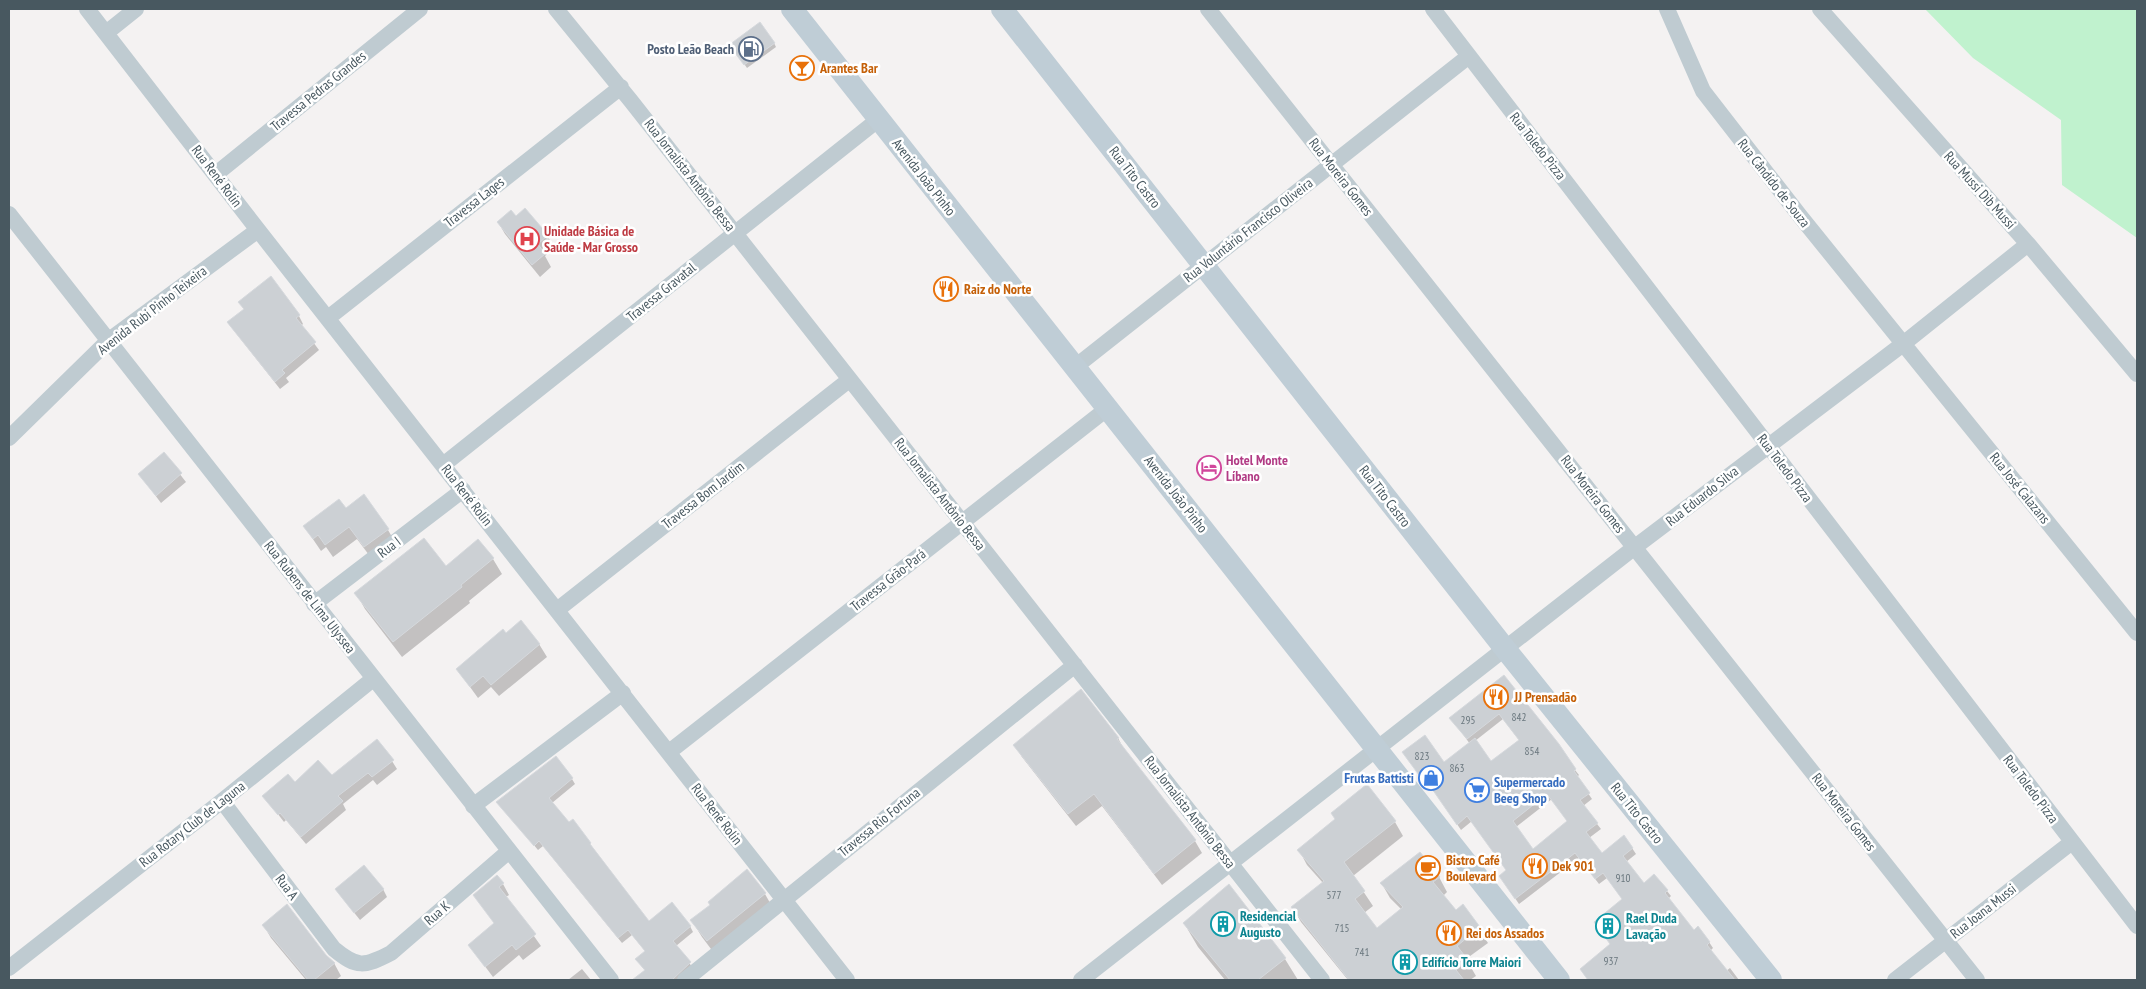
<svg xmlns="http://www.w3.org/2000/svg" width="2146" height="989" viewBox="0 0 2146 989" font-family="'PT Sans Narrow',sans-serif">
<style>
.green{fill:#c0f2ce}
.shadow{fill:#0003;fill-rule:evenodd}
.building{fill:#ccd0d4;stroke:#d6d9dd;fill-rule:evenodd}
.lines{fill:none;stroke-linecap:round;stroke-linejoin:round}
.street{stroke:#bfcbd1;stroke-width:16}
.secondary{stroke:#bfcdd6;stroke-width:22}
.labels{text-anchor:middle;dominant-baseline:central;stroke-width:5;stroke-linejoin:round;paint-order:stroke}
.number-label{font-size:11px;fill:#69767d}
.service-label{font-size:14px;font-weight:bold;fill:#4e5e75;stroke:#fff;text-anchor:end}
.food-label{font-size:14px;font-weight:bold;fill:#c56008;stroke:#fff;text-anchor:start}
.street-label{font-size:14px;fill:#485860;stroke:#fff}
.health-label{font-size:14px;font-weight:bold;fill:#be3a42;stroke:#fff;text-anchor:start}
.hotel-label{font-size:14px;font-weight:bold;fill:#b23c85;stroke:#fff;text-anchor:start}
.shop-label{font-size:14px;font-weight:bold;fill:#366cbe;stroke:#fff;text-anchor:end}
.culture-label{font-size:14px;font-weight:bold;fill:#0d838f;stroke:#fff;text-anchor:start}
</style>
<rect width="100%" height="100%" fill="#f4f2f2"/>
<!-- green -->
<path class="green" d="M1925 9H2137V238L2062 185 2061 120 1973 58Z"/>
<!-- shadow -->
<path class="shadow" d="M774 43 776 47 747 68 733 48Z
M516 217 547 235 554 248 545 256 551 267 540 277 505 234 498 222Z
M271 278 299 316 303 324 301 326 319 350 286 378 289 382 280 389 228 323 244 310 240 302Z
M164 454 186 482 161 503 140 475Z
M346 509 388 530 395 542 372 559 357 539 333 557 326 547 321 551 304 526Z
M493 559 502 574 469 601 470 603 402 657 365 609 356 593 445 568Z
M506 634 539 644 547 657 499 696 491 687 478 698 457 669Z
M1504 676 1558 745 1575 770 1579 775 1577 777 1592 799 1583 806 1601 829 1589 838 1602 854 1632 848 1636 854 1626 862 1644 885 1667 891 1671 896 1668 899 1694 931 1709 942 1713 948 1710 951 1726 971 1730 968 1739 980H1588L1581 970 1611 945 1623 900 1607 878 1599 884 1579 858 1519 904 1504 882 1507 871 1472 821 1461 830 1426 778 1424 780 1407 758 1443 764 1470 744 1451 718ZM1503 719 1519 740 1490 763 1475 741ZM1552 799 1568 822 1533 850 1516 827Z
M1118 738 1125 751 1195 841 1202 853 1162 885 1102 806 1076 826 1022 757 1015 745Z
M392 761 397 769 377 785 373 780 343 804 346 810 306 844 286 820 284 822 264 796 294 784 331 777Z
M572 779 575 784 552 803 569 824 590 844 649 922 690 926 693 932 676 946 693 968 680 980H646L642 974 645 971 640 964 646 952 632 935 622 943 543 846 538 850 498 802Z
M1395 822 1403 836 1353 876 1373 906 1364 913 1377 930 1402 910 1390 898 1382 884 1439 877 1447 892 1443 896 1456 912 1463 906 1488 943 1466 959 1476 976 1470 980H1348L1301 922 1293 908 1323 883 1307 865 1299 850Z
M503 884 509 895 506 897 541 946 523 960 519 955 493 977 469 945 495 924 475 896Z
M1229 886 1285 959 1298 980H1225L1198 947 1184 923Z
M383 889 387 897 360 920 336 890Z
M765 894 774 910 717 957 702 937 692 921Z
M264 926 325 956 334 963 341 976 336 980H306L271 938Z
M582 969 591 980H568Z"/>
<!-- building -->
<path class="building" d="M760 22 775 43 744 65 729 45Z
M525 208 548 235 538 244 545 254 532 265 497 222 511 210 516 216Z
M271 276 300 315 296 318 316 342 282 370 285 373 275 382 227 322 244 309 238 302Z
M164 452 182 473 156 496 138 474Z
M364 494 389 529 364 547 349 527 325 545 318 535 313 539 303 526 339 499 346 508Z
M424 538 446 566 478 539 494 558 461 585 462 587 393 642 354 593Z
M521 620 540 644 491 685 483 676 470 687 456 669 503 629 506 633Z
M1504 675 1559 744 1576 769 1574 771 1590 793 1580 800 1598 823 1586 832 1602 853 1624 835 1633 848 1623 856 1644 883 1654 874 1668 890 1665 893 1694 930 1698 926 1710 942 1707 945 1735 980H1588L1580 969 1610 944 1594 922 1622 899 1603 873 1595 879 1575 853 1515 899 1499 876 1506 870 1467 816 1457 825 1421 773 1419 775 1402 752 1425 735 1444 762 1475 738 1491 761 1519 740 1499 714 1467 739 1449 718ZM1547 794 1567 821 1533 849 1513 821Z
M1081 689 1119 738 1117 739 1196 840 1154 874 1094 794 1068 814 1013 745Z
M377 739 394 760 372 777 368 773 338 796 343 801 301 837 280 813 278 815 262 796 288 774 295 782 318 760 332 775Z
M556 756 573 778 549 798 569 822 573 819 591 843 590 844 649 921 672 902 691 926 673 941 691 962 672 980H632L645 970 635 959 645 951 628 930 618 938 539 841 534 846 496 802Z
M1367 784 1396 821 1344 862 1365 891 1355 899 1377 928 1403 907 1380 883 1420 852 1440 877 1433 882 1456 910 1463 904 1480 927 1457 946 1468 960 1456 970 1464 980H1349L1291 907 1324 881 1297 850 1335 819 1331 813Z
M364 865 384 889 354 913 335 889Z
M747 869 766 893 707 941 690 920 710 905 708 902Z
M497 875 504 883 499 887 536 934 516 950 512 945 485 967 468 945 494 923 473 895Z
M1229 884 1286 958 1258 980H1230L1183 923Z
M287 904 326 955 335 963 314 980H308L262 925Z"/>
<g class="lines">
<!-- street -->
<path class="street" d="M87 9 258 230 847 980
M556 9 631 101 1322 980
M1208 9 1977 980
M1433 9 2137 926
M1667 9 1703 91 1800 216 2137 633
M1820 9 2028 244 2137 374
M106 33 136 9
M216 174 420 9
M9 214 611 980
M328 318 621 87
M1075 367 1469 56
M9 438 108 341 258 230
M443 465 879 119
M314 604 463 490
M557 610 849 380
M669 752 1108 408
M222 801 334 949C357 968 364 967 391 953L509 851
M473 806 623 693
M9 968 222 801 373 679
M685 980 1075 665
M1081 980 1635 547 1903 344 2028 244
M1895 980 2072 842"/>
<!-- secondary -->
<path class="secondary" d="M792 9 1559 980
M1002 9 1506 650 1771 980"/>
</g>
<!-- icons -->
<defs>
<symbol id="fuel-ring" viewBox="-11 -11 22 22"><circle r="9.5" fill="#fff" stroke="#5c6f8a" stroke-width="1.5"/><path d="M-5.5-6h7V0h2V4h1.3V-2.5L3-4.5l.8-.8L6-3V5H2.5V1h-1V6h-7ZM-4.2-4.7v3.2H.2V-4.7Z" fill="#5c6f8a"/></symbol>
<symbol id="bar-ring" viewBox="-11 -11 22 22"><circle r="9.5" fill="#fff" stroke="#e8710a" stroke-width="1.5"/><path d="M-6-5H6L.8 .8V4.5H3.5V6h-7V4.5H-.8V.8Z" fill="#e8710a"/></symbol>
<symbol id="hospital-ring" viewBox="-11 -11 22 22"><circle r="9.5" fill="#fff" stroke="#e0444e" stroke-width="1.5"/><path d="M-5-5h3v3.5h4V-5h3V5h-3V1.5h-4V5h-3Z" fill="#e0444e"/></symbol>
<symbol id="restaurant-ring" viewBox="-11 -11 22 22"><circle r="9.5" fill="#fff" stroke="#e8710a" stroke-width="1.5"/><path d="M-5-6h1v4h1v-4h1v4h1v-4h1v5L-1.5 .5V6h-2V.5L-5-1ZM5-6V6H3V1.5H1.5Q1.5-4 5-6Z" fill="#e8710a"/></symbol>
<symbol id="hotel-ring" viewBox="-11 -11 22 22"><circle r="9.5" fill="#fff" stroke="#d1479c" stroke-width="1.5"/><path d="M-6-4.5h1.5V1H6V5H4.5V3h-9V5H-6ZM-4 0a1.8 1.8 0 1 1 3.6 0ZM.5 0V-2.5h3Q6-2.5 6 0Z" fill="#d1479c"/></symbol>
<symbol id="shop-ring" viewBox="-11 -11 22 22"><circle r="9.5" fill="#fff" stroke="#3f7fe0" stroke-width="1.5"/><path d="M-5-2.5h2.3a2.7 3.5 0 0 1 5.4 0H5L5.5 6h-11ZM-1.5-2.5h3a1.5 2.3 0 0 0-3 0Z" fill="#3f7fe0"/></symbol>
<symbol id="supermarket-ring" viewBox="-11 -11 22 22"><circle r="9.5" fill="#fff" stroke="#3f7fe0" stroke-width="1.5"/><path d="M-6-5.5h2.5l.6 2H6L4.5 2H-2.5L-4.4-4H-6ZM-1.5 3.2a1.3 1.3 0 1 0 .1 0ZM3 3.2a1.3 1.3 0 1 0 .1 0Z" fill="#3f7fe0"/></symbol>
<symbol id="cafe-ring" viewBox="-11 -11 22 22"><circle r="9.5" fill="#fff" stroke="#e8710a" stroke-width="1.5"/><path d="M-5.5-4.5H6V0H3Q3 3.5 0 3.5H-2.5Q-5.5 3.5-5.5 0ZM3-3.2v2h1.7v-2ZM-6 4.5H4V6H-6Z" fill="#e8710a"/></symbol>
<symbol id="building-ring" viewBox="-11 -11 22 22"><circle r="9.5" fill="#fff" stroke="#0f9aa8" stroke-width="1.5"/><path d="M-4-6H4V6H1V3H-1V6H-4ZM-2.5-4.3h1.7v1.8h-1.7ZM.8-4.3h1.7v1.8H.8ZM-2.5-1h1.7V.8h-1.7ZM.8-1h1.7V.8H.8Z" fill="#0f9aa8"/></symbol>
</defs>
<g fill-rule="evenodd">
<use href="#fuel-ring" x="737" y="35" width="28" height="28"/>
<use href="#bar-ring" x="788" y="54" width="28" height="28"/>
<use href="#hospital-ring" x="513" y="225" width="28" height="28"/>
<use href="#restaurant-ring" x="932" y="275" width="28" height="28"/>
<use href="#hotel-ring" x="1195" y="454" width="28" height="28"/>
<use href="#restaurant-ring" x="1482" y="683" width="28" height="28"/>
<use href="#shop-ring" x="1417" y="764" width="28" height="28"/>
<use href="#supermarket-ring" x="1463" y="776" width="28" height="28"/>
<use href="#restaurant-ring" x="1521" y="852" width="28" height="28"/>
<use href="#cafe-ring" x="1414" y="854" width="28" height="28"/>
<use href="#building-ring" x="1209" y="910" width="28" height="28"/>
<use href="#building-ring" x="1594" y="912" width="28" height="28"/>
<use href="#restaurant-ring" x="1435" y="919" width="28" height="28"/>
<use href="#building-ring" x="1391" y="948" width="28" height="28"/>
</g>
<g class="labels">
<!-- number labels -->
<g class="number-label">
<text x="1519" y="717">842</text>
<text x="1468" y="720">295</text>
<text x="1532" y="751">854</text>
<text x="1422" y="756">823</text>
<text x="1457" y="768">863</text>
<text x="1623" y="878">910</text>
<text x="1334" y="895">577</text>
<text x="1342" y="928">715</text>
<text x="1362" y="952">741</text>
<text x="1611" y="961">937</text>
</g>
<!-- service labels -->
<g class="service-label">
<text x="734" y="49">Posto Leão Beach</text>
</g>
<!-- food labels -->
<g class="food-label">
<text x="820" y="68">Arantes Bar</text>
<text x="964" y="289">Raiz do Norte</text>
<text x="1514" y="697">JJ Prensadão</text>
<text x="1446" y="860">Bistro Café<tspan x="1446" dy="16">Boulevard</tspan></text>
<text x="1552" y="866">Dek 901</text>
<text x="1466" y="933">Rei dos Assados</text>
</g>
<!-- street labels -->
<g class="street-label">
<text transform="translate(318 91) rotate(-39)">Travessa Pedras Grandes</text>
<text transform="translate(1538 146) rotate(52)">Rua Toledo Pizza</text>
<text transform="translate(690 175) rotate(52)">Rua Jornalista Antônio Bessa</text>
<text transform="translate(217 176) rotate(53)">Rua René Rolin</text>
<text transform="translate(924 177) rotate(52)">Avenida João Pinho</text>
<text transform="translate(1135 177) rotate(52)">Rua Tito Castro</text>
<text transform="translate(1341 177) rotate(52)">Rua Moreira Gomes</text>
<text transform="translate(1774 183) rotate(52)">Rua Cândido de Souza</text>
<text transform="translate(1980 190) rotate(48)">Rua Mussi Dib Mussi</text>
<text transform="translate(474 202) rotate(-38)">Travessa Lages</text>
<text transform="translate(1248 230) rotate(-38)">Rua Voluntário Francisco Oliveira</text>
<text transform="translate(661 292) rotate(-39)">Travessa Gravatal</text>
<text transform="translate(152 310) rotate(-38)">Avenida Rubi Pinho Teixeira</text>
<text transform="translate(1785 468) rotate(53)">Rua Toledo Pizza</text>
<text transform="translate(2020 488) rotate(51)">Rua José Calazans</text>
<text transform="translate(940 494) rotate(52)">Rua Jornalista Antônio Bessa</text>
<text transform="translate(1176 494) rotate(52)">Avenida João Pinho</text>
<text transform="translate(1593 494) rotate(52)">Rua Moreira Gomes</text>
<text transform="translate(467 495) rotate(52)">Rua René Rolin</text>
<text transform="translate(703 495) rotate(-38)">Travessa Bom Jardim</text>
<text transform="translate(1385 496) rotate(52)">Rua Tito Castro</text>
<text transform="translate(1702 496) rotate(-38)">Rua Eduardo Silva</text>
<text transform="translate(389 547) rotate(-37)">Rua I</text>
<text transform="translate(888 580) rotate(-38)">Travessa Grão-Pará</text>
<text transform="translate(310 597) rotate(52)">Rua Rubens de Lima Ulyssea</text>
<text transform="translate(2031 789) rotate(53)">Rua Toledo Pizza</text>
<text transform="translate(1190 812) rotate(52)">Rua Jornalista Antônio Bessa</text>
<text transform="translate(1844 812) rotate(52)">Rua Moreira Gomes</text>
<text transform="translate(1637 813) rotate(51)">Rua Tito Castro</text>
<text transform="translate(717 814) rotate(52)">Rua René Rolin</text>
<text transform="translate(879 822) rotate(-39)">Travessa Rio Fortuna</text>
<text transform="translate(192 824) rotate(-38)">Rua Rotary Club de Laguna</text>
<text transform="translate(287 887) rotate(53)">Rua A</text>
<text transform="translate(1983 911) rotate(-38)">Rua Joana Mussi</text>
<text transform="translate(437 913) rotate(-41)">Rua K</text>
</g>
<!-- health labels -->
<g class="health-label">
<text x="544" y="231">Unidade Básica de<tspan x="544" dy="16">Saúde - Mar Grosso</tspan></text>
</g>
<!-- hotel labels -->
<g class="hotel-label">
<text x="1226" y="460">Hotel Monte<tspan x="1226" dy="16">Líbano</tspan></text>
</g>
<!-- shop labels -->
<g class="shop-label">
<text x="1414" y="778">Frutas Battisti</text>
<text x="1494" y="782" text-anchor="start">Supermercado<tspan x="1494" dy="16">Beeg Shop</tspan></text>
</g>
<!-- culture labels -->
<g class="culture-label">
<text x="1240" y="916">Residencial<tspan x="1240" dy="16">Augusto</tspan></text>
<text x="1626" y="918">Rael Duda<tspan x="1626" dy="16">Lavação</tspan></text>
<text x="1422" y="962">Edifício Torre Maiori</text>
</g>
</g>
<!-- border -->
<rect width="2146" height="989" fill="none" stroke="#485860" stroke-width="20"/>
</svg>
